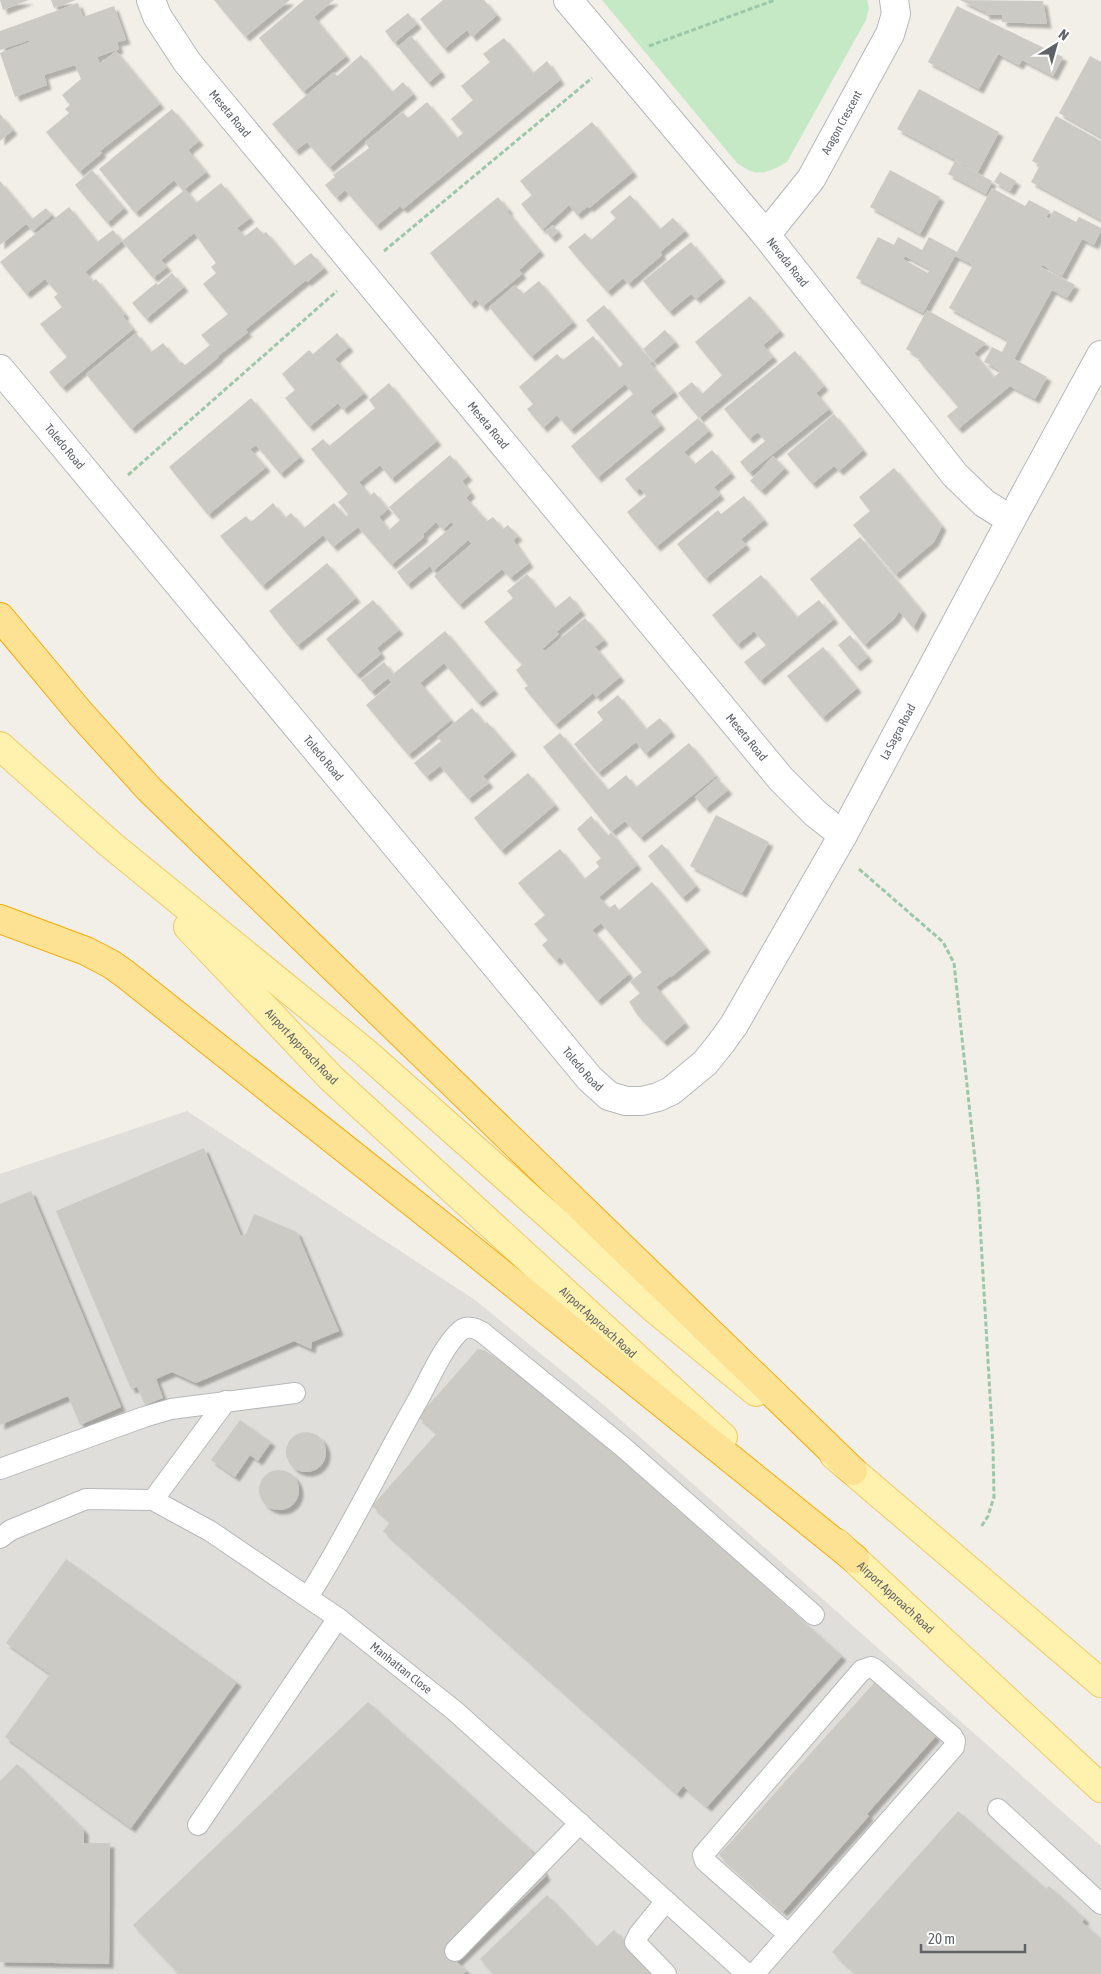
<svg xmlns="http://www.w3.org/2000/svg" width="1101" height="1974" viewBox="0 0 1101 1974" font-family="'Asap Condensed',sans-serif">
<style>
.industrial{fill:#e0deda}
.green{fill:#c5e8c5}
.building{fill:#cccac5;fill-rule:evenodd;filter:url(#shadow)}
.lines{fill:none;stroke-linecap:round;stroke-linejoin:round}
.service-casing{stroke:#b5b8bc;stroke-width:22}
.minor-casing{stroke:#b5b8bc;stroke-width:30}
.primary-casing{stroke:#f2c960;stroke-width:30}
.motorway-casing{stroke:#f9ab00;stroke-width:30}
.path{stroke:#9cc7a9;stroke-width:3;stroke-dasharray:5 2.5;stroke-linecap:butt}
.service{stroke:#fff;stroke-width:20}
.minor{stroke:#fff;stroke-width:28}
.primary{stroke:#fff2af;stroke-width:28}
.motorway{stroke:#fde293;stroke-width:28}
.labels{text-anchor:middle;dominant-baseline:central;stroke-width:4;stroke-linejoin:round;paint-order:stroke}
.street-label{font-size:12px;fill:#5f6368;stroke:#fff}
</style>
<defs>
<filter id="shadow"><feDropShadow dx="4.5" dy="4.5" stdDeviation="1" flood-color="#0004"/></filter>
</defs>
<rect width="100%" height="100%" fill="#f1efe8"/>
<!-- industrial -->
<path class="industrial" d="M187 1111 475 1300 605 1406 1101 1846V1974H0V1174Z"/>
<!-- green -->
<path class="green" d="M602 0H867L869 7 866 20 787 162C766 174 756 178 736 162Z"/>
<!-- building -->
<path class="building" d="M0 0H29L3 10Z
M51 0H76L54 8Z
M214 0H290L245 37Z
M304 0H334L314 17 346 56 303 92 259 38Z
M443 0H484L497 15 472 37 467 30 444 49 420 19Z
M960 0 1043 1 1047 24 1002 22V15H985V12Z
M78 3 83 17 114 6 126 40 117 42 119 49 97 57 100 64 116 51 160 104 100 151 102 153 79 172 46 132 69 113 65 109 70 105 62 95 81 79 75 65 44 75 47 85 15 97 0 53 30 42 29 40 0 50V31Z
M957 6 1063 57 1053 76 1022 60 1019 65 998 54 979 89 928 62Z
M408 13 417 24 394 43 385 31Z
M411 36 441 72 428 83 398 47Z
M504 38 533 73 547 61 560 80 403 209 400 206 376 226 345 190 336 198 325 185 335 177 333 175 369 148 365 142 403 112 408 118 427 102 457 138 463 133 451 119 473 100 461 86 490 62 483 54Z
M361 55 392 92 403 82 413 94 329 168 307 142 295 151 272 124 334 72 337 76Z
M1090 56 1101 62V137L1059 113Z
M919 89 999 132 978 172 897 129Z
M172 109 199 141 188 150 206 172 185 189 196 203 221 183 250 218 237 228 245 236 257 227 263 234 266 232 294 266 311 253 324 268 307 282 306 280 245 330 248 332 218 356 219 357 131 429 86 374 136 333 151 352 163 343 180 363 182 362 185 365 210 345 201 335 228 314 203 284 216 273 211 267 216 263 194 233 161 260 167 267 153 278 122 241 183 191 174 180 135 213 99 169Z
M0 114 13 130 0 141Z
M1056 116 1101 141V220L1031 182 1040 165 1032 161Z
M592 122 633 172 589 208 588 206 577 215 569 205 542 230 521 204 532 195 520 181Z
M955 161 992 181 986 194 948 174Z
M92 170 124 208 107 223 75 185Z
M890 170 940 197 920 234 870 207Z
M1000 172 1016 181 1010 191 994 182Z
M0 181 32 219 46 208 52 215 33 231 26 224 0 245Z
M992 188 1025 206 1029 200 1050 211 1046 217 1049 219 1054 210 1076 222 1079 217 1101 228V231L1094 245 1082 239 1062 276 1043 265 1041 267 1075 285 1067 298 1052 290 1014 359 1047 377 1035 399 1010 386 958 429 947 416 958 407 918 360 921 358 906 349 927 310 986 343 974 353 994 377 1001 371 984 362 992 347 1002 352 1008 340 949 308 973 265 955 256 923 313 856 278 878 237 894 245 898 237 922 250 929 237 957 252ZM905 256 930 269 928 273 903 259Z
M630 195 660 229 673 218 685 231 660 252 662 255 628 284 623 278 607 292 568 247 585 233 591 240 616 218 610 212Z
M498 197 509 210 507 211 540 251 519 270 522 274 482 307 476 299 470 304 430 253Z
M69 207 97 242 113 230 122 241 85 272 93 281 96 279 125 314 123 316 133 329 62 388 49 372 67 357 40 324 62 307 54 297 58 294 45 279 26 294 0 262Z
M553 225 558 232 551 238 545 231Z
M691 242 721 278 696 299 691 294 669 312 643 281Z
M172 273 184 287 146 319 132 303 156 283 158 285Z
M539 281 573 322 531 357 489 307 515 285 523 294Z
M750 296 780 331 763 345 773 357 699 418 678 393 692 382 702 394 722 375 695 342Z
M604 305 652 362 650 363 674 392 650 411 661 425 597 478 571 446 633 394 625 384 570 430 557 415 543 428 527 409 533 404 519 387 557 354 563 360 593 336 619 368 623 364 586 320Z
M665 330 675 342 653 361 643 349Z
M337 333 349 347 335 359 364 393 343 410 338 403 309 427 285 398 295 390 282 374 309 350 313 354Z
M795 351 824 386 816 393 829 409 749 473 740 462 765 441 758 432 749 439 724 409Z
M389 383 437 441 391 479 380 465 359 482 370 496 374 492 388 509 379 517 389 530 400 520 389 507 450 455 468 476 462 481 471 493 466 498 487 521 493 517 503 529 508 525 518 536 513 540 529 563 510 578 502 569 459 605 434 576 472 544 468 540 433 571 430 566 407 585 397 572 454 525 451 522 443 530 436 522 423 534 424 537 391 565 358 527 333 547 323 535 262 586 220 536 246 516 251 522 273 503 285 518 291 513 304 528 334 503 346 517 348 514 338 502 348 494 311 449 323 439 329 446 375 408 369 400Z
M251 398 300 457 280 474 256 445 250 449 266 467 208 515 169 467Z
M834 414 863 450 839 471 834 466 812 484 787 454Z
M698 418 709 431 684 452 695 464 712 450 731 473 714 487 720 495 656 547 627 512 646 496 640 488 636 492 625 479Z
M773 456 785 468 761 491 750 481Z
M894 468 942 526 934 542 895 575 853 525 870 511 859 497Z
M744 496 764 520 741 539 746 545 705 579 677 544 718 510 721 514Z
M860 537 922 611 913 628 899 611 895 618 864 645 810 579Z
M327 563 356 598 297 646 269 611Z
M527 574 555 608 570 596 581 611 556 632 559 634 542 649 545 651 585 618 604 640 595 647 620 677 596 697 593 693 555 725 524 688 528 686 516 670 522 665 484 622 513 598 507 591Z
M761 575 797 617 819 600 834 619 760 681 744 662 766 645 754 631 737 645 712 615Z
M373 600 399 630 377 648 381 654 356 675 326 639Z
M445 631 494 690 478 703 444 663 420 683 451 720 408 755 366 705 392 683 388 678 371 692 361 680 384 662 393 674Z
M850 635 868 657 856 667 838 645Z
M823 647 857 688 822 718 787 676Z
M618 695 646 729 660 718 671 732 645 754 636 742 598 773 574 744 603 720 597 712Z
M472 708 485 724 487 722 512 751 483 776 489 783 468 799 440 766 426 777 414 763 441 741 437 737Z
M560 733 608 790 626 775 636 787 689 743 716 776 640 838 625 821 611 832 543 747Z
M528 773 555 805 501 851 474 818Z
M717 778 728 790 705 809 695 797Z
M716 815 769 842 742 893 690 866Z
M591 816 608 836 611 832 637 865 599 897 609 908 615 904 619 910 652 882 706 948 671 977 670 976 656 987 685 1023 663 1042 638 1016 629 1002 640 993 630 982 642 972 601 923 592 930 629 974 597 1001 560 957 556 961 542 945 548 940 534 924 545 915 518 883 560 849 584 879 599 867 596 862 601 858 577 829Z
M662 844 696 886 682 898 648 856Z
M204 1148 241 1236 246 1234 254 1214 297 1232 339 1331 312 1342 311 1349 294 1341 196 1383 172 1372 156 1379 163 1398 145 1405 137 1387 131 1389 56 1211Z
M31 1191 121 1407 80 1425 68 1396 0 1425V1204Z
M478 1349 484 1350 551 1395 842 1656 707 1807 683 1786 677 1794 383 1531 390 1522 372 1506 437 1433 418 1417Z
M240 1420 271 1442 258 1461 250 1455 235 1477 211 1460Z
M286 1452a20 20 0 1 1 40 0a20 20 0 1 1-40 0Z
M259 1490a20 20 0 1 1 40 0a20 20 0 1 1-40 0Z
M66 1559 237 1682 131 1828 5 1737 50 1674 6 1643Z
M875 1682 936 1736 867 1814 869 1816 783 1912 719 1855Z
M368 1702 529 1848 546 1876 457 1962 467 1971 463 1974H179L133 1925Z
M17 1764 84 1830V1843H110L109 1964 0 1962V1781Z
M958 1811 1046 1889 1049 1886 1085 1919 1082 1922 1101 1939V1974H856L832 1952Z
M547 1895 596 1947 614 1930 656 1974H493L480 1959Z"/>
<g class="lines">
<defs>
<g id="service">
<path d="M0 1469 144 1417 171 1409 295 1393"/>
<path d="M153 1500 226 1401"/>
<path id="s1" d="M0 1538 11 1530 86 1499 153 1500 210 1531 338 1618 455 1711 747 1974"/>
<path d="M308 1597C349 1533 381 1464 419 1398 430 1378 442 1349 458 1333 465 1325 474 1327 482 1332L623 1447 814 1615"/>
<path d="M998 1809 1101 1904"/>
<path d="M198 1825 338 1618"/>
<path d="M666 1901 639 1934 635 1942 666 1974"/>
<path d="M455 1951 580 1823"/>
<path d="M754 1974 954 1747 955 1741 952 1736 875 1669 871 1667 862 1670 703 1855 705 1861 789 1935"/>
</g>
<g id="minor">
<path id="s2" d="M151 0 157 16 187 62 781 779 816 814 843 835"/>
<path id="s3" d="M568 0 766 235 955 475 984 503 1011 520"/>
<path id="s4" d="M766 235 811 179 890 34 896 14 894 0"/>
<path id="s5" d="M0 369 590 1079 609 1096 626 1101H642L658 1097 671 1091 705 1063 721 1043 734 1025 843 835 1011 520 1101 355"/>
</g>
<g id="primary">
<path d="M0 746 110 844 365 1052 657 1311 756 1392"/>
<path id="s6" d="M188 927 331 1078 723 1437"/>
<path d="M834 1455 1101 1683"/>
<path id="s7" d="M837 1543 1101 1788"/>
</g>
<path id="motorway" d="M0 617 81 714 149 789 853 1471
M0 919 86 951 111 964 125 974 461 1241 855 1559"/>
</defs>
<!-- service casing -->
<use href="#service" class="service-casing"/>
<!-- minor casing -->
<use href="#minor" class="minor-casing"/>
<!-- primary casing -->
<use href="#primary" class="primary-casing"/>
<!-- motorway casing -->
<use href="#motorway" class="motorway-casing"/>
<!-- path -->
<path class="path" d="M649 46 775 0
M384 251 592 78
M128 475 337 291
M859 869 943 942 954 963 978 1188 993 1447 994 1497 988 1516 981 1527"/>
<!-- service -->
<use href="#service" class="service"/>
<!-- minor -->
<use href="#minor" class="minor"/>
<!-- primary -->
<use href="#primary" class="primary"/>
<!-- motorway -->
<use href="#motorway" class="motorway"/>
</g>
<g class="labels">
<!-- street labels -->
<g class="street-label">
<text stroke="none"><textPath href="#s2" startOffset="139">Meseta Road</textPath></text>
<text stroke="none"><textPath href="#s4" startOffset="136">Aragon Crescent</textPath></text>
<text stroke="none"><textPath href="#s3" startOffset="342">Nevada Road</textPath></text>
<text stroke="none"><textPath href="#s2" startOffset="544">Meseta Road</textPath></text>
<text stroke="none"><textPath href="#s5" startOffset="101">Toledo Road</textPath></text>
<text stroke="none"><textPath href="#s5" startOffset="1441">La Sagra Road</textPath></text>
<text stroke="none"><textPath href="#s2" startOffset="949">Meseta Road</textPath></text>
<text stroke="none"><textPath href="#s5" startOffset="506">Toledo Road</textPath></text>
<text stroke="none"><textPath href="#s6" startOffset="165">Airport Approach Road</textPath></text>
<text stroke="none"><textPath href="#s5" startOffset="911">Toledo Road</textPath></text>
<text stroke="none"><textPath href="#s6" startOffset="570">Airport Approach Road</textPath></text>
<text stroke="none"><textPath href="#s7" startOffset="80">Airport Approach Road</textPath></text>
<text stroke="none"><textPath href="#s1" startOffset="462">Manhattan Close</textPath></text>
</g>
</g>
<!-- north arrow -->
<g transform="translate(1056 45) rotate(37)" stroke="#ffffff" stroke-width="4" paint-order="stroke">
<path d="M0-4L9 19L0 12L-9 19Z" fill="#5f6368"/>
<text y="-8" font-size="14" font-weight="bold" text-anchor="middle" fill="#5f6368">N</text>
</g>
<!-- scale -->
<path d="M921 1944v8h104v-8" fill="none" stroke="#5f6368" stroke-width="2.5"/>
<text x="928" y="1944" font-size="15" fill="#5f6368" stroke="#ffffff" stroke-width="4" paint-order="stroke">20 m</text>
</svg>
